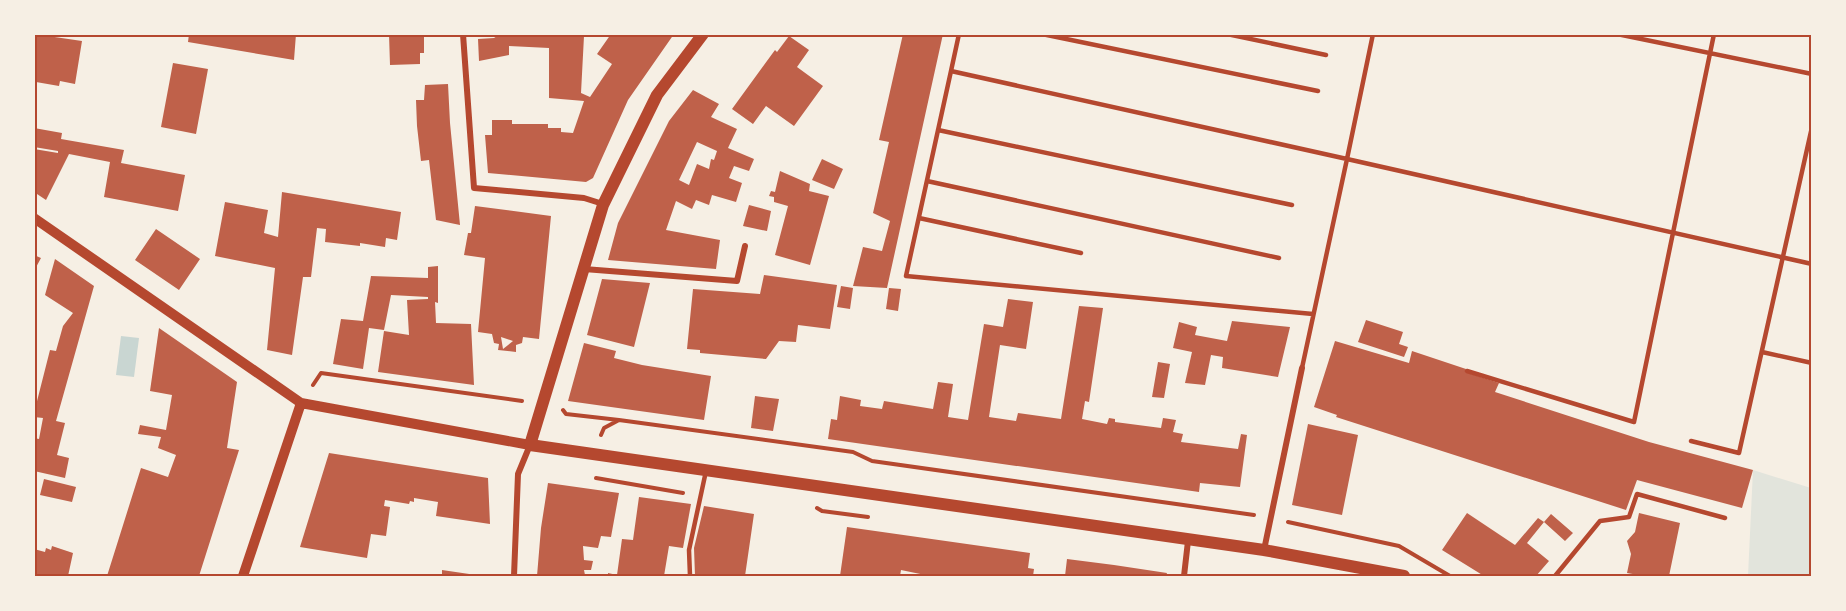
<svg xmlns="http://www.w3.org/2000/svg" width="1846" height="611" viewBox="0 0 1846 611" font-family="'DejaVu Sans',sans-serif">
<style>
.green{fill:#e2e4dc}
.water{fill:#c9d6d2}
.building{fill:#bf614a;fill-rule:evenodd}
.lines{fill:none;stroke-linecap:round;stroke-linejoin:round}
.path{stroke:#b5482f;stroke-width:4}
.service{stroke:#b5482f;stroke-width:4.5}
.minor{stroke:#b5482f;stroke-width:6}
.tertiary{stroke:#b5482f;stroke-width:10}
.secondary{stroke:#b5482f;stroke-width:12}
.neatline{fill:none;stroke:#b5482f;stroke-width:2}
</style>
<rect width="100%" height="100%" fill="#f6efe4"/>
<!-- green -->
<path class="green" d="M1753 470 1811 488V576H1748Z"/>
<!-- water -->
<path class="water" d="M121 336 139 338 134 377 116 375Z"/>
<!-- building -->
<path class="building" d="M34 34 82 41 75 84 60 81 59 86 36 82Z
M189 34H296L294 60 188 42Z
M389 34H424V53H420V64L390 65Z
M500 34 584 36 581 93 590 97 612 64 597 54 611 34H674L628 100 593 178 586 182 488 173 485 135H492V120H512V124H548V128H561V132L573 133 584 101 549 98V48L509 46V55L479 61 478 39 494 38Z
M903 34H943L887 288 853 286 863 247 882 251 890 221 873 213 889 142 879 140Z
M789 36 809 50 797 67 823 86 794 126 766 106 753 124 732 109 775 50 777 52Z
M173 63 208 69 196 134 161 127Z
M448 84 450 123 460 225 436 220 429 160 421 161 417 126 416 100H424L425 85Z
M693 90 719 104 711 117 737 129 728 148 754 159 749 171 734 166 729 178 742 183 736 202 712 195 709 205 696 200 692 209 676 201 666 230 720 240 716 269 608 260 618 223 669 121ZM697 142 717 151 714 160 711 159 709 169 697 164 689 185 679 180Z
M34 128 62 133 61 139 124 150 121 163 185 175 178 211 104 197 110 162 69 154 46 200 34 192V149L58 153V151L34 147Z
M822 159 843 169 834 189 812 180Z
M780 171 810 184 809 191 829 196 810 265 775 255 788 206 774 202V197L769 196 771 191 775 192Z
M282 192 401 212 397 240 386 238 385 247 360 243V246L325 242 326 229 317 228 311 277H303L292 355 267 350 275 268 215 256 225 202 268 210 264 233 278 237Z
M749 205 771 211 767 231 743 226Z
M475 206 551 216 539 339 523 337 522 343 516 345V352L498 350 499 344 494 343 492 334 478 332 485 258 464 255 468 233H471ZM501 337 513 341 503 349Z
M156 229 200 259 179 290 135 260Z
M34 255 41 258 34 271Z
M55 259 94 286 56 421 65 423 57 455 69 458 65 478 34 471V438L39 439 43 418 34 417V413L50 350 56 351 63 326 73 313 45 295Z
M438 266V303L435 302 436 323 471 324 474 385 378 372 384 331 409 335 407 300 428 299V297L391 295 384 330 369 328 363 369 333 364 341 319 363 321 371 276 428 278V267Z
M764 275 837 285 830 329 798 325 796 342 779 341 766 359 700 353V350L687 349 693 289 760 294Z
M602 279 650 283 634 347 587 335Z
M841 286 853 288 850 309 837 307Z
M889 288 901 289 898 311 886 309Z
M1008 299 1033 302 1026 349 1000 345 989 417 1016 421 1018 413 1061 419 1079 306 1103 308 1089 402 1085 401 1082 419 1107 424 1109 418 1115 419V422L1161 428 1163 418 1176 420 1173 432 1183 434 1181 442 1238 449 1241 434 1247 435 1240 487 1200 483 1199 492 828 439 831 419 837 420 840 396 861 400 860 406 882 409 884 401 933 409 938 382 953 384 948 417 968 420 984 324 1003 327Z
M1366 320 1403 332 1399 344 1408 347 1404 357 1358 342Z
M1232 321 1290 327 1278 377 1222 368 1223 357 1211 355 1205 385 1185 383 1192 352 1173 348 1179 322 1197 327 1195 335 1227 341Z
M159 328 237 382 227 448 239 450 199 576H107L141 468 168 477 176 455 158 448 161 437 138 434 140 425 166 430 172 395 150 391Z
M1335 341 1409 363 1412 351 1466 369 1465 372 1499 383 1495 392 1649 442 1753 470 1742 508 1637 480 1626 510 1336 417 1337 415 1314 407Z
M584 343 616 351 614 358 642 365 711 376 704 420 568 401Z
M1158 362 1170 364 1164 398 1152 397Z
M755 396 779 399 773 431 751 428Z
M1308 424 1358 435 1342 515 1292 505Z
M329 453 488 478 490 524 436 516 438 502 414 498V502L410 501 409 504 385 500 384 506 390 507 386 536 371 534 367 558 300 547Z
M44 479 76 487 72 502 40 495Z
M548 483 619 493 611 537 601 536 598 548 583 546 584 560 593 561 591 570H584L585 575 537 576 541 528Z
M639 497 691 504 683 548 669 546 664 576H608V573L617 575 622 539 633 540Z
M704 506 754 514 745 576H695L694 548Z
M1467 513 1515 545 1538 518 1544 522 1527 543 1549 561 1536 576H1484L1442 550Z
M1639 513 1680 523 1669 576H1644L1627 573 1631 554 1627 541 1635 532Z
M1551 514 1573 533 1565 541 1544 522Z
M847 527 1030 553 1028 568 1034 569 1033 576H930L901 570 900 576H840Z
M52 546 73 553 68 576H34V549L45 552 46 548 51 550Z
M1067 559 1114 565 1167 573 1166 576H1065Z
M442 570 476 575V576H442Z"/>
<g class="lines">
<!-- path -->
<path class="path" d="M313 385 321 373 522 401
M563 410 566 414 619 420
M601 435 604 428 619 420 853 452 872 461 1254 515
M596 478 683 493
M817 508 822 511 868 517
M1288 522 1399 546 1450 576"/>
<!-- service -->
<path class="service" d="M959 34 951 71 1347 159 1373 34
M1042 34 1318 91
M1227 34 1326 55
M1617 34 1812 74
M951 71 906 276 1313 314
M938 130 1292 205
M927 181 1279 258
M919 218 1081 253
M1762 352 1812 363
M1302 368 1347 159 1812 264
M1467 371 1634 422 1714 34
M1691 441 1739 453 1812 127
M690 576 689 550 706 471
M1555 576 1600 521 1629 517 1637 494 1725 518"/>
<!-- minor -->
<path class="minor" d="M463 34 474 188 584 198 603 204
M584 269 737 281 745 246
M1264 550 1302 368
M514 576 518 474 530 445
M1184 576 1188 541"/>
<!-- tertiary -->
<path class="tertiary" d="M34 218 301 403 530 445
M243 576 301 403"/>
<!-- secondary -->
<path class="secondary" d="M703 34 657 95 603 205 530 445 1264 550 1404 576"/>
</g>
<!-- border -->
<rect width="1846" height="611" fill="none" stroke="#f6efe4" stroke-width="72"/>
<rect x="36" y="36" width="1774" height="539" class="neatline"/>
</svg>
